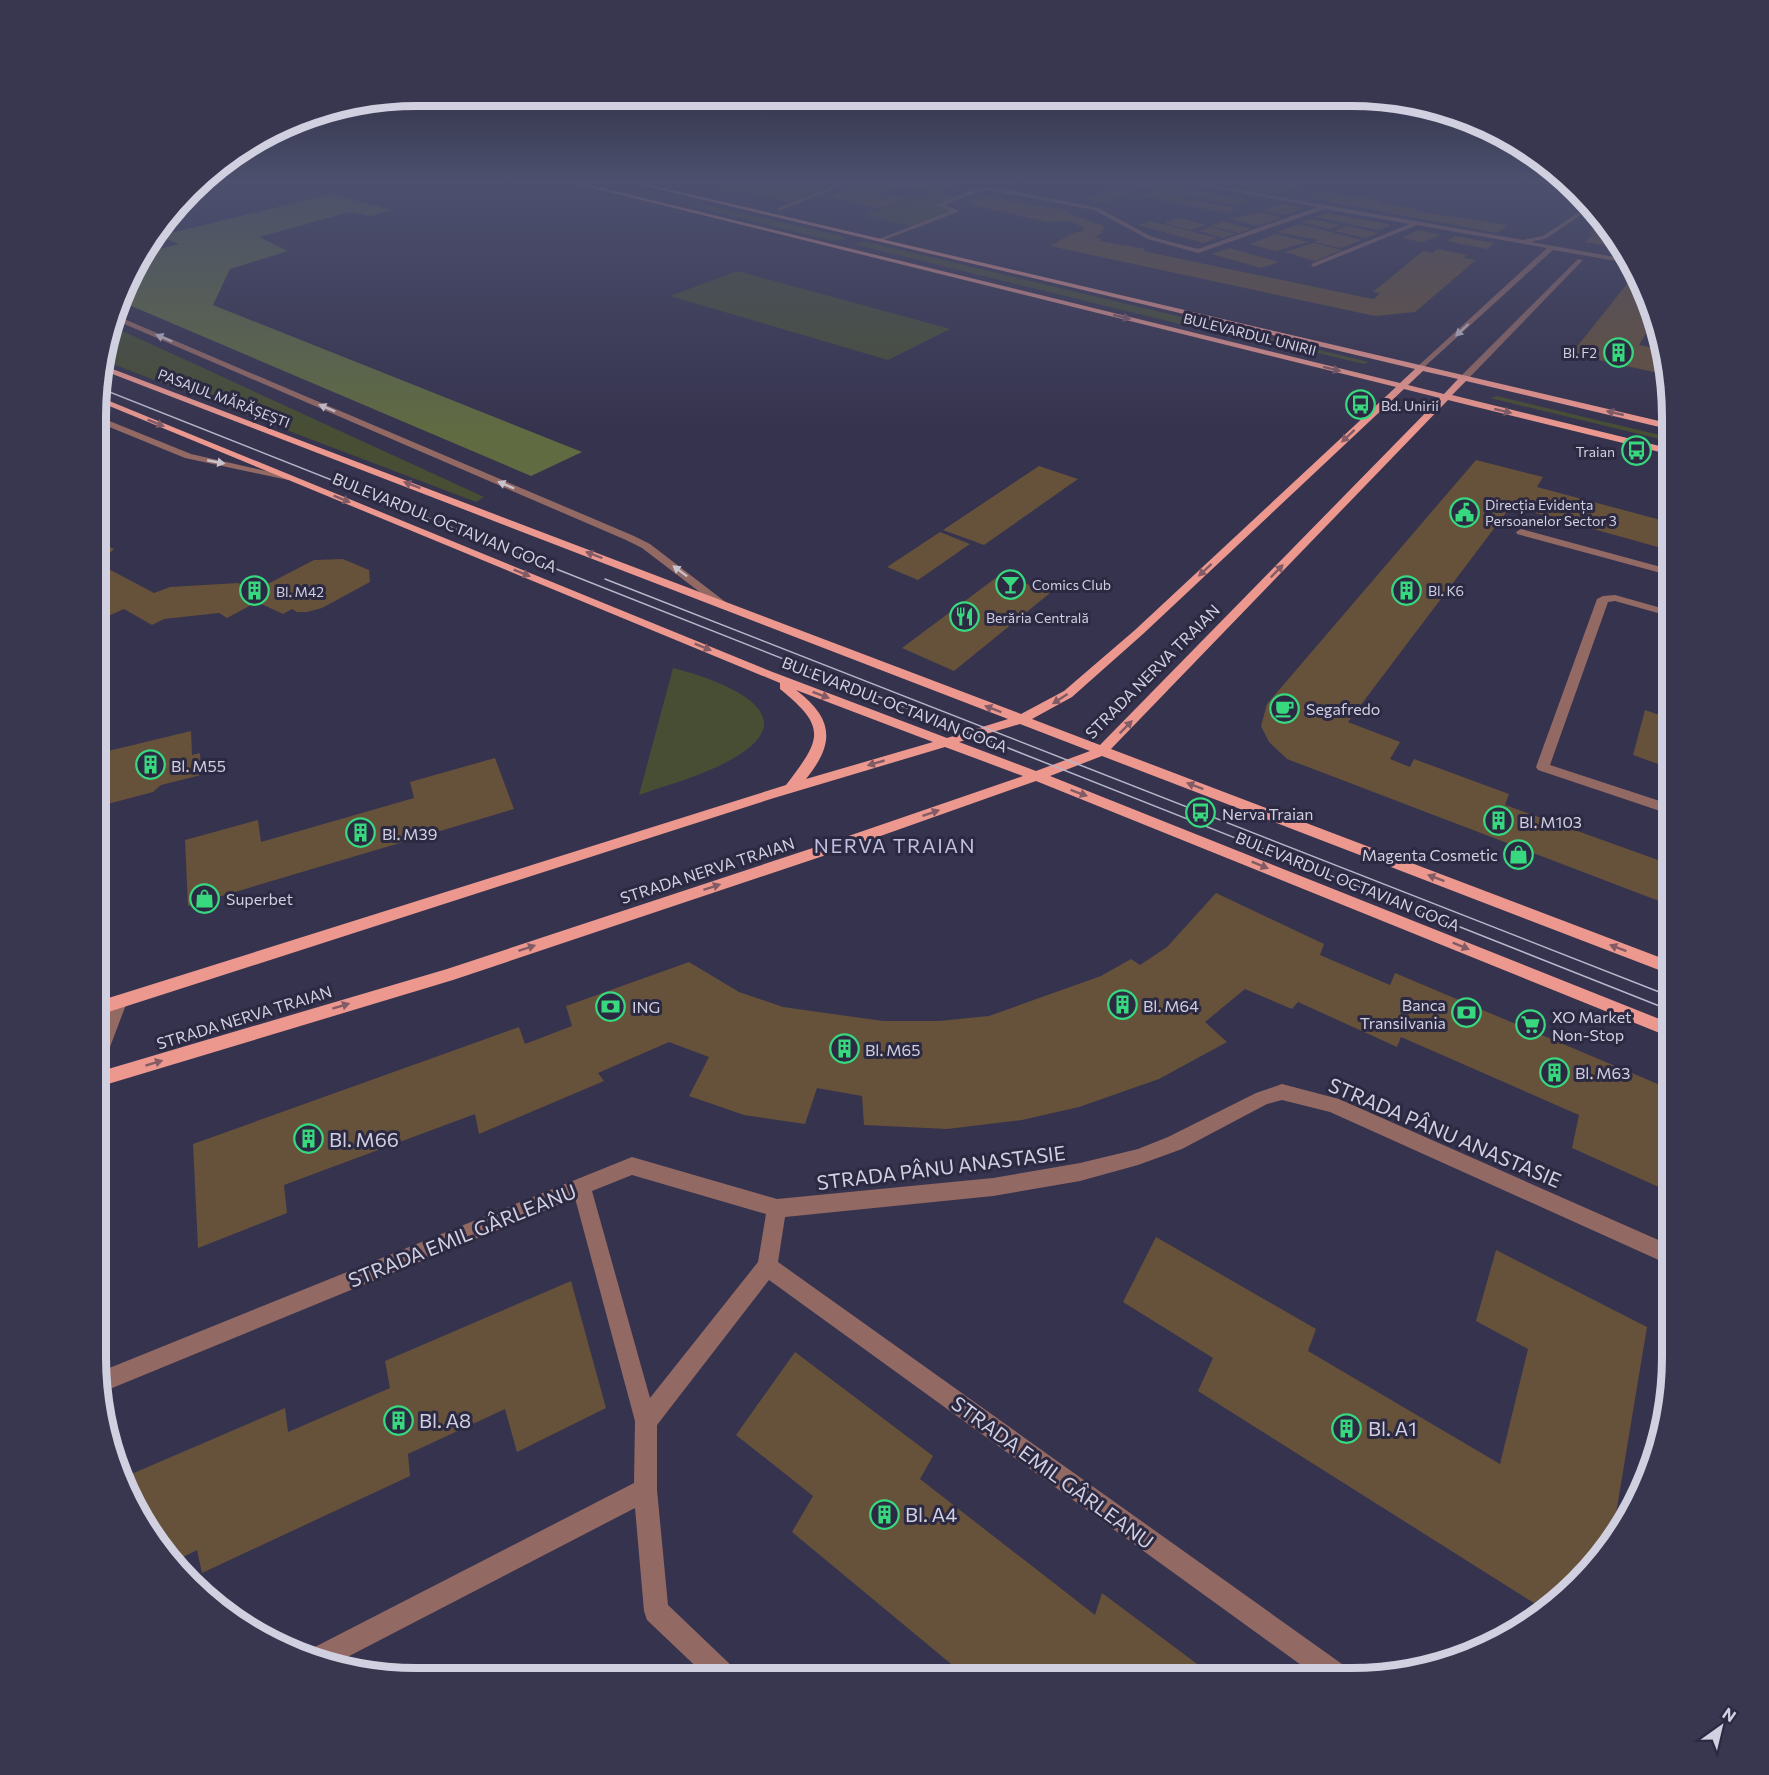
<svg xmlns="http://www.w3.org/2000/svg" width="1769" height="1775" viewBox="0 0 1769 1775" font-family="Commissioner,sans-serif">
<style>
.green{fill:#474e34}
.forest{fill:#606b42}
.building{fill:#66513a}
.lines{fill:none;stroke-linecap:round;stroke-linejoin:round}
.minor{fill:#936964;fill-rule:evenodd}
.major{fill:#ec988f;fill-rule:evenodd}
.tram{stroke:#b8b7c9;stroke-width:1.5}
.oneway{fill:#825b65}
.oneway2{fill:#c8c1ce}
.labels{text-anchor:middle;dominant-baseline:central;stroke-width:6;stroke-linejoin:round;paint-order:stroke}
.far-street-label{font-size:14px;fill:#d1d0e1;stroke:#2c2943}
.far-poi-label{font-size:14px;fill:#d1d0e1;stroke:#2c2943;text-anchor:start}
.street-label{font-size:16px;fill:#d1d0e1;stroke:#2c2943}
.poi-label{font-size:16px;fill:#d1d0e1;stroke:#2c2943;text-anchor:start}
.quarter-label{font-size:20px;letter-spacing:1.5px;fill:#c1bfe0;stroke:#2c2943}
.near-street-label{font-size:20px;fill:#d1d0e1;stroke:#2c2943}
.near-poi-label{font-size:20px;fill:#d1d0e1;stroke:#2c2943;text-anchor:start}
.rim{fill:none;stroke:#d1d0e1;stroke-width:8}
</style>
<rect width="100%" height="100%" fill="#36334e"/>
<!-- green -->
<path class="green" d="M718 183H801L832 189 794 203 716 185Z
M930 192 959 196 940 205 956 211 914 227 864 215Z
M701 204 842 236 844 239 832 241 696 207Z
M860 242H868L1369 362 1364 364 1226 331 1184 325 853 244Z
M737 271 921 321 950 329 888 360 670 296Z
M113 326 116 328 484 497 476 502 102 360Z
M1497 396 1672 438V442L1490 398Z
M673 668C716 679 813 712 734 758 705 775 670 784 639 795Z"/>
<!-- forest -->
<path class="forest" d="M331 194 391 210 371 216 349 212 259 237 288 251 230 269 213 305 582 452 531 476 122 302 141 254 179 244 158 236Z"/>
<!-- building -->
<path class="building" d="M861 183H944L960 185 938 191 905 185 877 195 886 197 894 194 910 198 879 208 828 197Z
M1124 183H1171L1185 185 1174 193Z
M1241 183 1272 187 1281 183H1307L1275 193 1235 186Z
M1117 187 1135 190 1104 203 1087 199Z
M1187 190 1201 191 1249 200 1238 205 1178 194Z
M1155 191 1184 197 1182 198 1237 208 1228 213 1140 196Z
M1321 192 1381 200 1378 202 1417 209 1415 211 1508 225 1497 233 1309 198Z
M984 196 1071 211 1067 213 1104 226 1102 234 1093 237 1101 238 1099 241 1146 249 1143 251 1363 297 1374 299 1380 293 1373 292 1423 251 1433 253 1437 249 1467 255 1464 258 1476 260 1415 312 1375 316 1050 246 1073 233 1084 231 1083 227 1069 221 1048 222 967 203Z
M1283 204 1300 208 1302 209 1285 215 1264 210Z
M1260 212 1282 218 1257 226 1230 219Z
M1327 213 1388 224 1390 226 1378 230 1315 217Z
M1179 218 1206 225 1190 230 1164 223Z
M1311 219 1340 225 1330 229 1301 222Z
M1151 221 1217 238 1204 243 1138 225Z
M1223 221 1252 229 1239 233 1210 226Z
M1299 224 1362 240 1341 248 1314 242 1319 240 1277 232Z
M1347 226 1379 233 1366 238 1334 231Z
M1211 227 1235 234 1223 238 1199 231Z
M1418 230 1442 235 1422 242 1402 238Z
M1592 230 1612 233 1621 248 1585 242 1594 234 1588 233Z
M1276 234 1308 242 1276 251 1249 244Z
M1455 236 1494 243 1487 249 1447 241Z
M1313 243 1342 250 1315 261 1285 252Z
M1229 248 1279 262 1261 268 1212 254Z
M1635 274 1656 317 1639 345 1663 350 1668 375 1571 354Z
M1476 460 1543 477 1537 487 1672 523V551L1511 506 1348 722 1400 742 1390 759 1410 767 1414 759 1509 794 1505 805 1658 860 1664 837 1672 840V906L1287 759 1269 742 1261 726 1267 704Z
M1039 466 1078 479 984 545 943 530Z
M940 532 970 544 918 580 887 567Z
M101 542 114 549 101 561Z
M343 559 369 570 370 582 322 608 307 612H297L292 609 283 614 257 602 227 618 219 613 164 619 152 625 124 609 106 617 101 614V565L154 593 170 587 238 583 256 590 314 560Z
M1001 574 1050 593 954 671 902 648Z
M1672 617V658L1661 654Z
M1672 683V769L1633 755 1645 710 1662 716Z
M191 731 192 755 200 753 201 775 161 785 153 792 100 806V753Z
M495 758 514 809 188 906 185 840 258 820 261 842 414 798 410 782Z
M1216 893 1324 944 1320 955 1390 985 1395 973 1672 1090V1193L1572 1148 1579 1115 1401 1037 1397 1047 1298 1002 1292 1009 1245 989 1205 1022 1227 1042 1159 1079 1079 1107 1022 1120 947 1129 864 1125 862 1096 817 1088 805 1124 744 1115 689 1096 709 1057 669 1042 598 1073 604 1081 479 1134 475 1114 284 1185 287 1213 198 1248 193 1144 519 1027 525 1044 572 1026 566 1006 689 962 739 992 783 1007 883 1021H939L989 1016 1101 976 1131 959 1140 965 1167 947Z
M1156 1237 1316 1329 1308 1351 1500 1464 1528 1349 1476 1321 1496 1250 1647 1327 1612 1538 1548 1612 1198 1391 1213 1358 1123 1302Z
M571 1281 606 1408 517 1452 505 1409 408 1454 410 1476 202 1573 197 1550 173 1562 162 1553 122 1478 285 1408 288 1432 390 1388 385 1361Z
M795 1352 933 1456 920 1479 1095 1615 1102 1593 1216 1678H968L792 1532 813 1496 736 1435Z"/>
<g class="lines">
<!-- minor -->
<path class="minor" d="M842 183H849L781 210 776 209Z
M1188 183H1199L1523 240 1543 236 1588 206 1591 208 1547 238 1531 242 1626 259 1628 263 1553 250 1421 370 1417 368 1418 366 1547 248 1417 225 1313 267 1311 264 1410 224 1325 209 1198 253 1148 239 1094 210 994 191H980L944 205 958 210V212L881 241 876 240 951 211 936 205 977 188 994 187 1098 208 1152 237 1198 249 1318 207Z
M1578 259 1583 260 1467 380H1461V376Z
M117 316 634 536 650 544 732 607 730 609H722L642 548 626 540 115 320Z
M102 418 191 454 293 477 288 480 185 458 102 424Z
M1521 529 1672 570V576L1517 534 1516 532Z
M1615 595 1672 611V617L1615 601 1608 602 1550 765 1672 805V815L1538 770 1536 767 1597 599 1603 596Z
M119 995 125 997 127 1002 107 1055 104 1060 98 1062 99 1032 113 997Z
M1282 1084 1339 1099 1672 1246V1266L1330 1112 1282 1100 1267 1104 1182 1149 1138 1165 1080 1181 993 1196 785 1217 778 1262 1349 1669 1353 1678H1319L769 1280 657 1425V1490L668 1605 735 1669 739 1678H708L647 1620 644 1611 635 1508 330 1666 305 1656 307 1651 634 1483 635 1421 575 1198 100 1393 97 1373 632 1157 777 1199 993 1178 1080 1163 1138 1149 1168 1137 1256 1093ZM632 1175 766 1214 758 1262 650 1398 592 1191Z"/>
<!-- major -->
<path class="major" d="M573 183H582L1400 383 1415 369 633 183H642L1672 424V430L1466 381 1452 395 1672 449V455L1448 400 1111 749 1672 962V975L1102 756 1050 776 1672 1024V1038L1036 781 841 850 453 980 98 1087V1072L447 969 831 842 1023 776 945 747 774 798 99 1015V1001L786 785C821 739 828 728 780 689V683L102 403V398L770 671 947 738 1008 719 102 370V365L1021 714 1064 691 1135 630 1396 387ZM1423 371 1458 379 1444 394 1408 385ZM1404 389 1440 398 1100 745 1032 719 1072 697 1143 634ZM796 690 933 742 806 779C835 743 834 719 796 690ZM1020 724 1090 751 1036 771 959 742Z"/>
<!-- tram -->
<path class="tram" d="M102 389 1672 1011
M605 579 1672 997"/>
</g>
<!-- one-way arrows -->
<defs><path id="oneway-solid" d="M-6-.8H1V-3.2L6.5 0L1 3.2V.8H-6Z" transform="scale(1.5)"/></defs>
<g class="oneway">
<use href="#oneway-solid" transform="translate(1122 317) rotate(14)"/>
<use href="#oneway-solid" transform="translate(1332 369) rotate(14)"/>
<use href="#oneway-solid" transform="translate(1503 411) rotate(14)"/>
<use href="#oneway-solid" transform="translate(1615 413) rotate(-167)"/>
<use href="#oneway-solid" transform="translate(156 423) rotate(22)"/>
<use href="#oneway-solid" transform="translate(1348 436) rotate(137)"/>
<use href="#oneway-solid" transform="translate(412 485) rotate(-159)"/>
<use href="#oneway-solid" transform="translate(342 499) rotate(22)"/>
<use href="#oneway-solid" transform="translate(594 555) rotate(-159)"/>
<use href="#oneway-solid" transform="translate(1205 570) rotate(137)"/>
<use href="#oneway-solid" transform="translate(1277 571) rotate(-46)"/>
<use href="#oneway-solid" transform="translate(522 573) rotate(22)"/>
<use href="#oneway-solid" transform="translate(703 647) rotate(22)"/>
<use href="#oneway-solid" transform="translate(821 695) rotate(21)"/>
<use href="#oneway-solid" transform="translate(1060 699) rotate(147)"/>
<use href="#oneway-solid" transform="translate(993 709) rotate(-159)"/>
<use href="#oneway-solid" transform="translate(1126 727) rotate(-45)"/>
<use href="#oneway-solid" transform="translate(876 763) rotate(164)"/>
<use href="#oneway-solid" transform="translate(1195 786) rotate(-159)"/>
<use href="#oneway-solid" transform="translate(1079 793) rotate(20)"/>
<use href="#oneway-solid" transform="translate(931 813) rotate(-19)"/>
<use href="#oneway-solid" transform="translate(1260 865) rotate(22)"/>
<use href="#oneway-solid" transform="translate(1436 878) rotate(-159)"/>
<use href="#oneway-solid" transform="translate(712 887) rotate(-18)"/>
<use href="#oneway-solid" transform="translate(1461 946) rotate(22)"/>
<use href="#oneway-solid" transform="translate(527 948) rotate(-18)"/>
<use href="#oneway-solid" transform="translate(1618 948) rotate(-159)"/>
<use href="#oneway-solid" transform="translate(341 1006) rotate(-17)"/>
<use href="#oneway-solid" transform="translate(154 1063) rotate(-17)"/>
</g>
<g class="oneway2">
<use href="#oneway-solid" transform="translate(1462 330) rotate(137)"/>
<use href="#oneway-solid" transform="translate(164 338) rotate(-157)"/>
<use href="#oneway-solid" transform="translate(327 408) rotate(-157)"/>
<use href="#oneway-solid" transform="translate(216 462) rotate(11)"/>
<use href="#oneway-solid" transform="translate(506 485) rotate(-157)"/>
<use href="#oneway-solid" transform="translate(680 571) rotate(-143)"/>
</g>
<!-- sky -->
<linearGradient id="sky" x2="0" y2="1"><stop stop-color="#1e1c2b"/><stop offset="0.42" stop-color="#4c506e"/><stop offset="1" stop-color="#4c506e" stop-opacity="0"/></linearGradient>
<rect width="1769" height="431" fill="url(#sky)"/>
<!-- icons -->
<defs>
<symbol id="building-ring" viewBox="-11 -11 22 22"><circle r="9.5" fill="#2c2943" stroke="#38d87f" stroke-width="1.5"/><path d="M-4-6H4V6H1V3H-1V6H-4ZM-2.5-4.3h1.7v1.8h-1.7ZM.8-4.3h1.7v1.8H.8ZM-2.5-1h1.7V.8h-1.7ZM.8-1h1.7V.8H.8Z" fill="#38d87f"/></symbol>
<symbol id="bus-ring" viewBox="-11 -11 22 22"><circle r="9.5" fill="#2c2943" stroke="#38d87f" stroke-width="1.5"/><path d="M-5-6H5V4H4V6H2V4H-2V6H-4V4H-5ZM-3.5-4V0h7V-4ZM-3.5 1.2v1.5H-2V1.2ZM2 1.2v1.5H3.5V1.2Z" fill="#38d87f"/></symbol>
<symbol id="civic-ring" viewBox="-11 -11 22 22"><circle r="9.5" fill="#2c2943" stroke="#38d87f" stroke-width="1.5"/><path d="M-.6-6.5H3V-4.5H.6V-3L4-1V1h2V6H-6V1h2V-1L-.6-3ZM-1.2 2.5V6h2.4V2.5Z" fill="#38d87f"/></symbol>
<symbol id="bar-ring" viewBox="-11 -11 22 22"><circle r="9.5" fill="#2c2943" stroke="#38d87f" stroke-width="1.5"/><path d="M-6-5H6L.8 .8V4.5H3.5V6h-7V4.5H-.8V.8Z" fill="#38d87f"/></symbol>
<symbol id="restaurant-ring" viewBox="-11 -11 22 22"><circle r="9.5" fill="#2c2943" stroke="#38d87f" stroke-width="1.5"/><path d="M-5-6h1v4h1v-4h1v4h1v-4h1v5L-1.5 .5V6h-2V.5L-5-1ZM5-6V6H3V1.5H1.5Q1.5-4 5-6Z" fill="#38d87f"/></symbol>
<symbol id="cafe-ring" viewBox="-11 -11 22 22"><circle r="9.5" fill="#2c2943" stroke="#38d87f" stroke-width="1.5"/><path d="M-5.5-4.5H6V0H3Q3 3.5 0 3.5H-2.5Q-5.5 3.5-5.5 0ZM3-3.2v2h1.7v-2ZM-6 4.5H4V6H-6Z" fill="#38d87f"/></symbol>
<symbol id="shop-ring" viewBox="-11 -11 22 22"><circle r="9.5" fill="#2c2943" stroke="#38d87f" stroke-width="1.5"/><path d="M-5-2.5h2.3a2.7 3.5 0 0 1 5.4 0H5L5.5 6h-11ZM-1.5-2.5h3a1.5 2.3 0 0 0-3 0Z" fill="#38d87f"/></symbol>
<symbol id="bank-ring" viewBox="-11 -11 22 22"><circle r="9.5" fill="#2c2943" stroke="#38d87f" stroke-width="1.5"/><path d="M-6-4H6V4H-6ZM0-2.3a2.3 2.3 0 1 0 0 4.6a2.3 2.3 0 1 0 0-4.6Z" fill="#38d87f"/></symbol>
<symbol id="supermarket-ring" viewBox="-11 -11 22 22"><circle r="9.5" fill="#2c2943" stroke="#38d87f" stroke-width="1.5"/><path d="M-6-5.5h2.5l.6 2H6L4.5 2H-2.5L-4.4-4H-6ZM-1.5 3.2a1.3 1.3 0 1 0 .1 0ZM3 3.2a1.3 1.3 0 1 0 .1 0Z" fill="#38d87f"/></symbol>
</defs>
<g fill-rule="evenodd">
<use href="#building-ring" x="1602" y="336" width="33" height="33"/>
<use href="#bus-ring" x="1344" y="388" width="33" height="33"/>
<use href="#bus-ring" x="1620" y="434" width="33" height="33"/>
<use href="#civic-ring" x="1448" y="496" width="33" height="33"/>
<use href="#bar-ring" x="994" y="568" width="33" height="33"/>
<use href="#building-ring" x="1390" y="574" width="33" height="33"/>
<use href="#building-ring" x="238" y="574" width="33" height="33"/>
<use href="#restaurant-ring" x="948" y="600" width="33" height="33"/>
<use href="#cafe-ring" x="1268" y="692" width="33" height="33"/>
<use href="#building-ring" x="134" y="748" width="33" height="33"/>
<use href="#bus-ring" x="1184" y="796" width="33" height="33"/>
<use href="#building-ring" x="1482" y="804" width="33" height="33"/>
<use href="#building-ring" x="344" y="816" width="33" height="33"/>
<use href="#shop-ring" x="1502" y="838" width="33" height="33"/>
<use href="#shop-ring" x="188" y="882" width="33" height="33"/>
<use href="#building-ring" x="1106" y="988" width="33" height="33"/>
<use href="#bank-ring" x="594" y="990" width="33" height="33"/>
<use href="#bank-ring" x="1450" y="996" width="33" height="33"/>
<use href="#supermarket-ring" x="1514" y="1008" width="33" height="33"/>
<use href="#building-ring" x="828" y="1032" width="33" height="33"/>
<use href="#building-ring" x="1538" y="1056" width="33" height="33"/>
<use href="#building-ring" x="292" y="1122" width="33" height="33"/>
<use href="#building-ring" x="382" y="1404" width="33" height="33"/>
<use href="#building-ring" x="1330" y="1412" width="33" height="33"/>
<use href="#building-ring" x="868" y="1498" width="33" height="33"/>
</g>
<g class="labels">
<!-- far-street labels -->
<g class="far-street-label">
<text transform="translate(1250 334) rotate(14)">BULEVARDUL UNIRII</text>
<text transform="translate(224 398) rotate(21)">PASAJUL MĂRĂȘEȘTI</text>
</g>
<!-- far-poi labels -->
<g class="far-poi-label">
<text x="1597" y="352" text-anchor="end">Bl. F2</text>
<text x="1381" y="405">Bd. Unirii</text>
<text x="1615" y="451" text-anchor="end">Traian</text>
<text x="1485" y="504">Direcția Evidența<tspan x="1485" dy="16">Persoanelor Sector 3</tspan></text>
<text x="1032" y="584">Comics Club</text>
<text x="1428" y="590">Bl. K6</text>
<text x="276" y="591">Bl. M42</text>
<text x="986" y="617">Berăria Centrală</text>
</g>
<!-- street labels -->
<g class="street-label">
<text transform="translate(445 522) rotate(22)">BULEVARDUL OCTAVIAN GOGA</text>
<text transform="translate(1152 671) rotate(-45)">STRADA NERVA TRAIAN</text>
<text transform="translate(895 704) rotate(21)">BULEVARDUL OCTAVIAN GOGA</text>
<text transform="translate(707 870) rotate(-18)">STRADA NERVA TRAIAN</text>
<text transform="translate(1348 881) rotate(22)">BULEVARDUL OCTAVIAN GOGA</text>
<text transform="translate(244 1017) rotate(-17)">STRADA NERVA TRAIAN</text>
</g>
<!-- poi labels -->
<g class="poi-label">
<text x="1306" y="708">Segafredo</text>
<text x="171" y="765">Bl. M55</text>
<text x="1222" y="813">Nerva Traian</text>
<text x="1519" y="821">Bl. M103</text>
<text x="382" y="833">Bl. M39</text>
<text x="1498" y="854" text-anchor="end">Magenta Cosmetic</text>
<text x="226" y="898">Superbet</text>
<text x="1446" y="1004" text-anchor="end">Banca<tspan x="1446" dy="18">Transilvania</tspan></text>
<text x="1143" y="1005">Bl. M64</text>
<text x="632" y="1006">ING</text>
<text x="1552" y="1016">XO Market<tspan x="1552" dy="18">Non-Stop</tspan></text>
<text x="865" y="1049">Bl. M65</text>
<text x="1575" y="1072">Bl. M63</text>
</g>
<!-- quarter labels -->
<g class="quarter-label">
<text x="895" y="845">NERVA TRAIAN</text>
</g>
<!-- near-street labels -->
<g class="near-street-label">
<text transform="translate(1445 1132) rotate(23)">STRADA PÂNU ANASTASIE</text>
<text transform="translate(941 1167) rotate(-7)">STRADA PÂNU ANASTASIE</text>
<text transform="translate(462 1235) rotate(-22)">STRADA EMIL GÂRLEANU</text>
<text transform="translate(1053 1472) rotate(36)">STRADA EMIL GÂRLEANU</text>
</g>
<!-- near-poi labels -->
<g class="near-poi-label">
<text x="329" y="1139">Bl. M66</text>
<text x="419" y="1420">Bl. A8</text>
<text x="1368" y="1428">Bl. A1</text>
<text x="905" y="1514">Bl. A4</text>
</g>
</g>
<!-- crop -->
<path d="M0 0H1769V1775H0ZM417 106H1351A311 311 0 0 1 1662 417V1357A311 311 0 0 1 1351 1668H417A311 311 0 0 1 106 1357V417A311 311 0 0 1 417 106Z" fill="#393650" fill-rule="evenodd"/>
<path class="rim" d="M417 106H1351A311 311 0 0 1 1662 417V1357A311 311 0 0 1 1351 1668H417A311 311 0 0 1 106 1357V417A311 311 0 0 1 417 106Z"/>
<!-- north arrow -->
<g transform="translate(1721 1727) rotate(34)" stroke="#2c2943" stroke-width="4.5" paint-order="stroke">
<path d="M0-4.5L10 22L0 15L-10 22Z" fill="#d1d0e1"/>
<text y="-9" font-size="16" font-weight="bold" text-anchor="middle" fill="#d1d0e1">N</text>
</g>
</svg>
